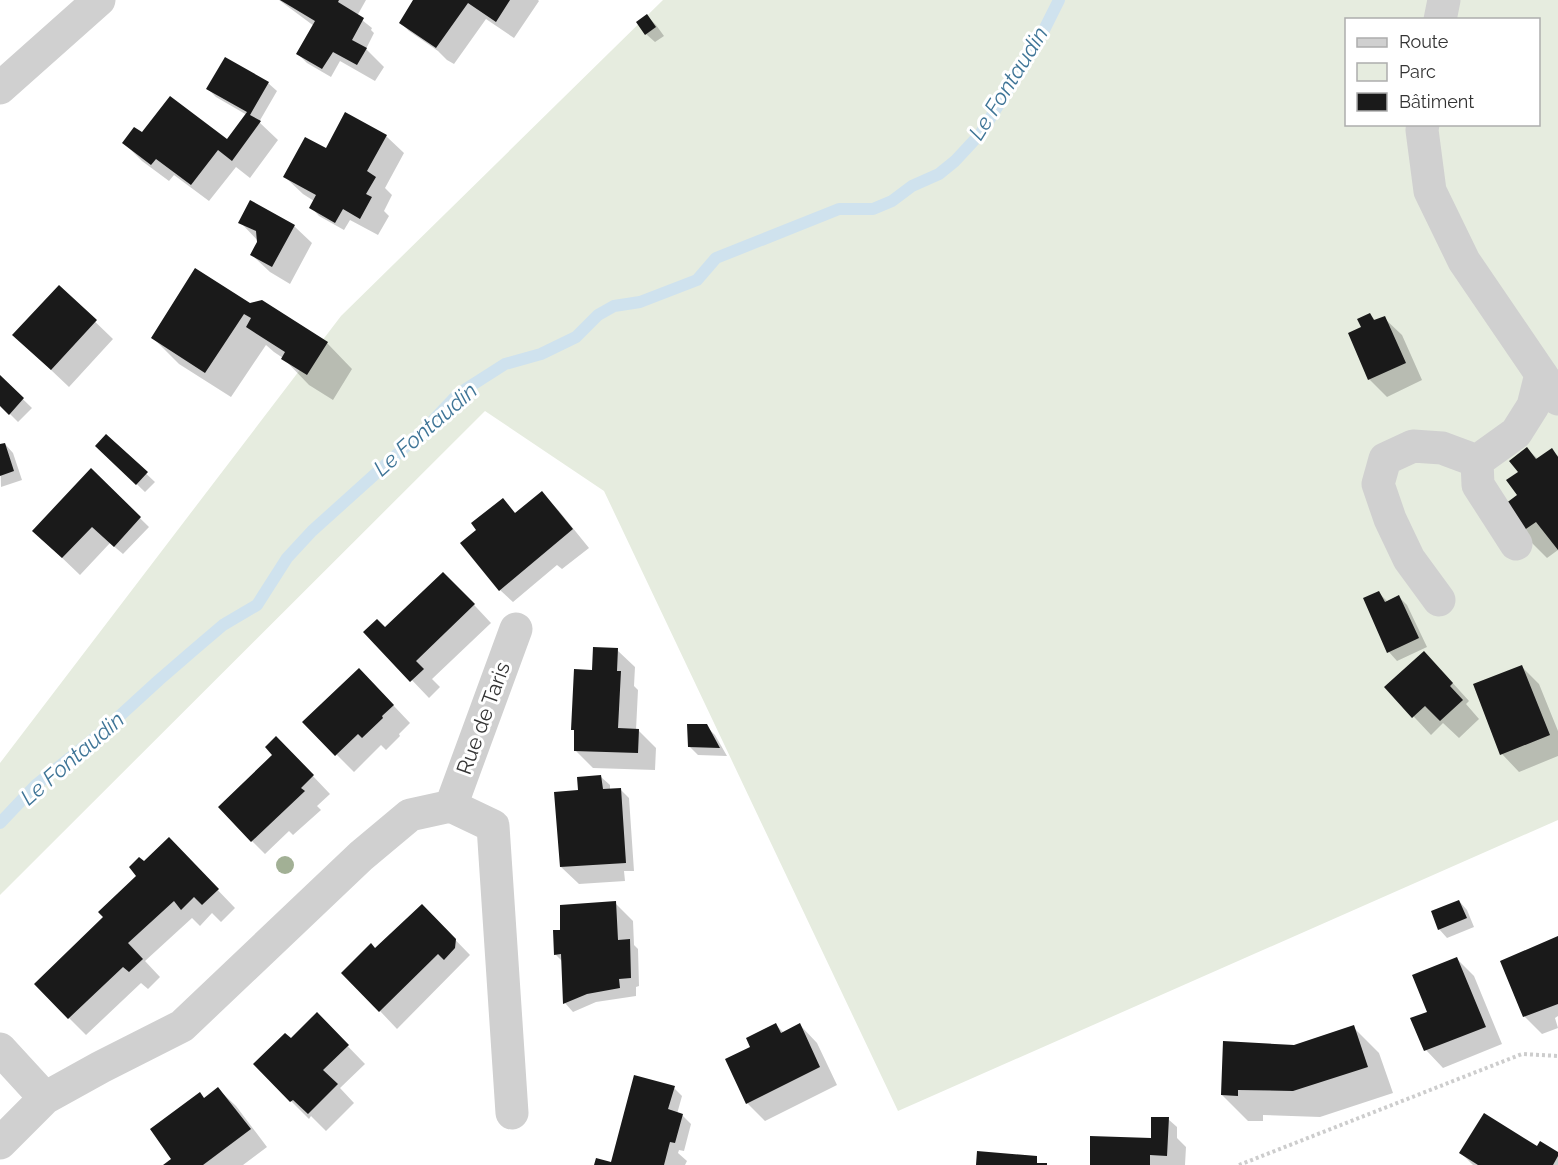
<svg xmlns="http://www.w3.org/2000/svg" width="1558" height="1165" viewBox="0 0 1558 1165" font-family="Raleway,sans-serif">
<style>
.green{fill:#e6ecdf;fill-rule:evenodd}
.shadow{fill:#0003}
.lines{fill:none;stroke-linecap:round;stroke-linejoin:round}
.stream{stroke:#cfe2ee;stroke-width:12}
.building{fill:#1a1a1a}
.path{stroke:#cdcdcd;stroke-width:4;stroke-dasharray:3 3;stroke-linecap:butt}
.minor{stroke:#d0d0d0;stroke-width:33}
.tree{fill:#a2b095}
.labels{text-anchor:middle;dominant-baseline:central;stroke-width:6;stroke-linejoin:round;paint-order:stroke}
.street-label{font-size:21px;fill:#333;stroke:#fff}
.water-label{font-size:22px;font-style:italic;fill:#3f7597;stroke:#fff}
</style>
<rect width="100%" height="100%" fill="#fff"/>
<!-- green -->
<path class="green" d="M663 0H1558V820L898 1111 604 491 485 411 0 895V763L341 316ZM1346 20H1538V124H1346Z"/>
<!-- shadow -->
<path class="shadow" d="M279 0H366L357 16 372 28 371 30 374 33 366 49 384 67 375 81 340 61 331 77 307 63 298 54 314 26Z
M415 0H538L539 1 514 38 486 19 454 64 447 60 438 51 409 31 400 22Z
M647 16 656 25 664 36 655 42 646 34Z
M268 83 277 91 259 122 278 140 250 178 236 167 209 201 174 175 169 181 142 161 124 143 142 135 227 141 247 115 216 97 208 89Z
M386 136 404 153 385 188 392 195 384 211 389 216 378 235 350 220 344 230 319 216 311 207 314 201 303 194 285 177 326 150Z
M240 222 294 226 312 243 290 284 270 272 252 255 259 242Z
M59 287 113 339 69 387 14 335Z
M249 304 327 343 352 369 333 400 309 385 283 358 274 352 266 345 231 397 179 364 153 338Z
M1370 315 1376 321 1384 318 1402 335 1422 380 1387 397 1369 379 1363 328Z
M0 377 32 408 18 422 0 404Z
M106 436 155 482 145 492 97 446Z
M5 444 13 453 22 480 1 487 0 446Z
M1527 449 1538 459 1551 450 1558 456V550L1547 558 1521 532 1520 472Z
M91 470 149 527 123 554 110 543 80 575 34 531Z
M542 493 559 511 589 548 562 569 557 565 513 602 500 590 516 514Z
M461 591 491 623 432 679 440 687 429 698 366 632 385 629Z
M1379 593 1388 602 1399 597 1407 605 1427 647 1397 661 1389 652 1365 599Z
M617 650 635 667 634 686 638 690 636 730H638L656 748 655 770 593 768 575 750 576 732 573 729 594 671Z
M1522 667 1539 684 1558 731V756L1519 772 1502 754Z
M1441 670 1469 701 1466 704 1479 719 1459 738 1443 723 1431 735 1386 687Z
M377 688 410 723 399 734 400 736 386 750 381 745 354 772 304 722Z
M706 726 715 735 727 756 698 755 689 746Z
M293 755 330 794 317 806 321 810 293 835 289 831 265 854 247 836Z
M601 777 610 785V790L620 789 629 798 634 871H624L625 881 579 884 561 867 580 792Z
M186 857 235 908 221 922 212 913 200 926 192 918 145 961 160 977 148 989 141 983 86 1035 36 985 105 917 138 876 144 863Z
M1459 901 1467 910 1474 927 1447 938 1439 929Z
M615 903 633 921 634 945 638 949 639 986 636 987V996L596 1002 573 1012 565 1003 563 962 555 954 562 931Z
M440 924 470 955 397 1029 380 1011 376 951Z
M1558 938V1016L1555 1018 1558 1028 1542 1034 1525 1017 1512 986Z
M1456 958 1474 976 1502 1044 1443 1068 1426 1050Z
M776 1025 784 1033 800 1025 817 1043 837 1085 765 1121 747 1103Z
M1353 1027 1379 1053 1393 1093 1320 1117 1263 1115V1121H1248L1222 1095 1295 1046Z
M334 1032 365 1064 340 1088 354 1103 326 1131 311 1116 309 1119 259 1069 291 1040Z
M674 1088 682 1096 677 1114 682 1115 691 1124 684 1151 679 1150 678 1153 687 1161 685 1165H595L612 1164Z
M218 1089 236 1106 267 1147 243 1165H165L173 1159 205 1099Z
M1168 1119 1177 1127V1138L1186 1147 1185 1165H1091L1153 1139Z
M1538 1148 1558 1154V1165H1473L1460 1152Z"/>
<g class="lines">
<!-- stream -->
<path class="stream" d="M0 823 36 785 101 733 159 680 196 648 223 625 257 605 287 558 312 531 423 431 458 394 505 364 541 354 576 337 598 315 614 306 640 302 697 280 716 258 839 209H873L892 201 912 186 939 174 955 161 981 133 1041 36 1059 0"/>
</g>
<!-- building -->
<path class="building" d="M280 0H339L338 2 364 18 352 40 367 48 357 65 333 52 322 69 296 54 315 21Z
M413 0H510L496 22 468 3 436 48 399 23Z
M647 14 656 27 645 35 636 22Z
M225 57 269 82 250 115 261 121 232 161 218 150 191 185 156 159 151 165 122 143 134 127 142 132 170 96 227 139 247 112 206 89Z
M345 112 387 135 367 171 376 177 366 194 372 197 360 219 343 209 335 223 309 208 316 195 283 177 305 137 326 148Z
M250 200 295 225 272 267 250 255 257 242 256 231 238 223Z
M195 268 250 303 262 300 328 342 307 375 281 359 285 352 246 327 251 318 244 314 205 373 151 338Z
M59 285 97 320 51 370 12 335Z
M1370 313 1374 320 1385 316 1406 363 1368 380 1348 333 1361 327 1357 319Z
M0 375 24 398 9 415 0 406Z
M106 434 148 472 136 485 95 446Z
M5 443 14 471 0 476V444Z
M1527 447 1536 459 1552 448 1558 457V550L1536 522 1520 533 1501 507 1517 495 1506 480 1518 472 1509 461Z
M91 468 141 517 114 547 92 527 62 558 32 531Z
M542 491 573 529 499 591 460 543 476 530 471 523 503 498 515 513Z
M443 572 475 604 416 661 424 669 410 682 363 632 377 619 385 627Z
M1379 591 1385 602 1399 595 1419 638 1387 653 1363 598Z
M593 647 618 648 617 671H621L618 728 639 729 638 753 574 751V730H571L574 669 592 670Z
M1424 651 1453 683 1450 686 1463 700 1440 721 1425 706 1412 718 1384 687Z
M1522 665 1550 735 1500 755 1473 684Z
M359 668 394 705 382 716 383 718 362 738 358 734 335 756 302 722Z
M687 724H707L720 748 688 747Z
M276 736 314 775 301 788 305 791 251 842 218 807 272 755 265 747Z
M601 775 603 789 621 788 626 863 560 867 554 792 578 790 577 777Z
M169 837 219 889 202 905 194 897 181 910 174 901 128 943 143 959 129 972 123 967 68 1019 34 984 103 917 98 912 136 876 129 867 139 857 144 861Z
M1459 900 1467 918 1438 930 1431 911Z
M616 901 618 940 630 939 631 978 619 979 620 988 587 994 563 1004 561 954 554 955 553 930H560V905Z
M422 904 456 939 455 948 444 960 438 954 379 1012 341 973 371 943 375 948Z
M1558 936V1004L1523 1017 1500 961Z
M1457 957 1486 1027 1424 1051 1410 1018 1427 1012 1412 975Z
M317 1012 349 1045 323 1070 338 1084 308 1114 293 1100 290 1102 253 1064 285 1033 291 1038Z
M776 1023 781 1033 800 1023 820 1067 746 1104 725 1059 750 1047 746 1038Z
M1354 1025 1368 1067 1293 1091 1238 1090V1096L1221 1095 1223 1041 1294 1045Z
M634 1075 675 1086 668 1109 683 1114 675 1143 670 1142 664 1165H594L596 1158 611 1162Z
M218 1087 251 1129 203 1165H163L171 1159 150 1129 200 1092 204 1098Z
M1484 1113 1537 1146 1540 1141 1558 1152V1156L1553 1165H1478L1459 1153Z
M1151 1117H1169L1167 1156 1150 1155V1165H1090V1136L1151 1138Z
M977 1151 1037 1156V1163H1047V1165H976Z"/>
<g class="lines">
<!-- path -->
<path class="path" d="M1239 1165 1522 1054 1558 1056"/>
<!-- minor -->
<path class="minor" d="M1440 20 1444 0
M0 88 99 0
M1423 124 1422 130 1430 191 1464 261 1558 399
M1516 544 1478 485 1477 461 1516 433 1533 406 1541 374
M1439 600 1409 559 1390 519 1378 484 1385 459 1413 446 1442 448 1477 461
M451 806 516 629
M0 1049 45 1098 101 1067 182 1026 361 856 410 815 451 806 493 826 512 1113
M0 1143 45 1098"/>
</g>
<!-- trees -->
<circle class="tree" cx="285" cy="865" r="9"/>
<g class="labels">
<!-- street labels -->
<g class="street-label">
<text transform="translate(483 718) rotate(-70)">Rue de Taris</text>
</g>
<!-- water labels -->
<g class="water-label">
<text transform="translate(1008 83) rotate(-58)">Le Fontaudin</text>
<text transform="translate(425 429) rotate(-41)">Le Fontaudin</text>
<text transform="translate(72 758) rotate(-41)">Le Fontaudin</text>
</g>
</g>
<!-- legend -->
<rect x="1345" y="18" width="195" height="108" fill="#ffffff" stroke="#adadad" stroke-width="1.5"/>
<rect x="1357" y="38" width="30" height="9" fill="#d0d0d0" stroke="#adadad" stroke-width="1.5"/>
<text x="1399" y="48" font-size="18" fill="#333333">Route</text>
<rect x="1357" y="63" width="30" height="18" fill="#e6ecdf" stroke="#adadad" stroke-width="1.5"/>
<text x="1399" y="78" font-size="18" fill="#333333">Parc</text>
<rect x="1357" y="93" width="30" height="18" fill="#1a1a1a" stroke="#adadad" stroke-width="1.5"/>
<text x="1399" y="108" font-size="18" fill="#333333">Bâtiment</text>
</svg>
